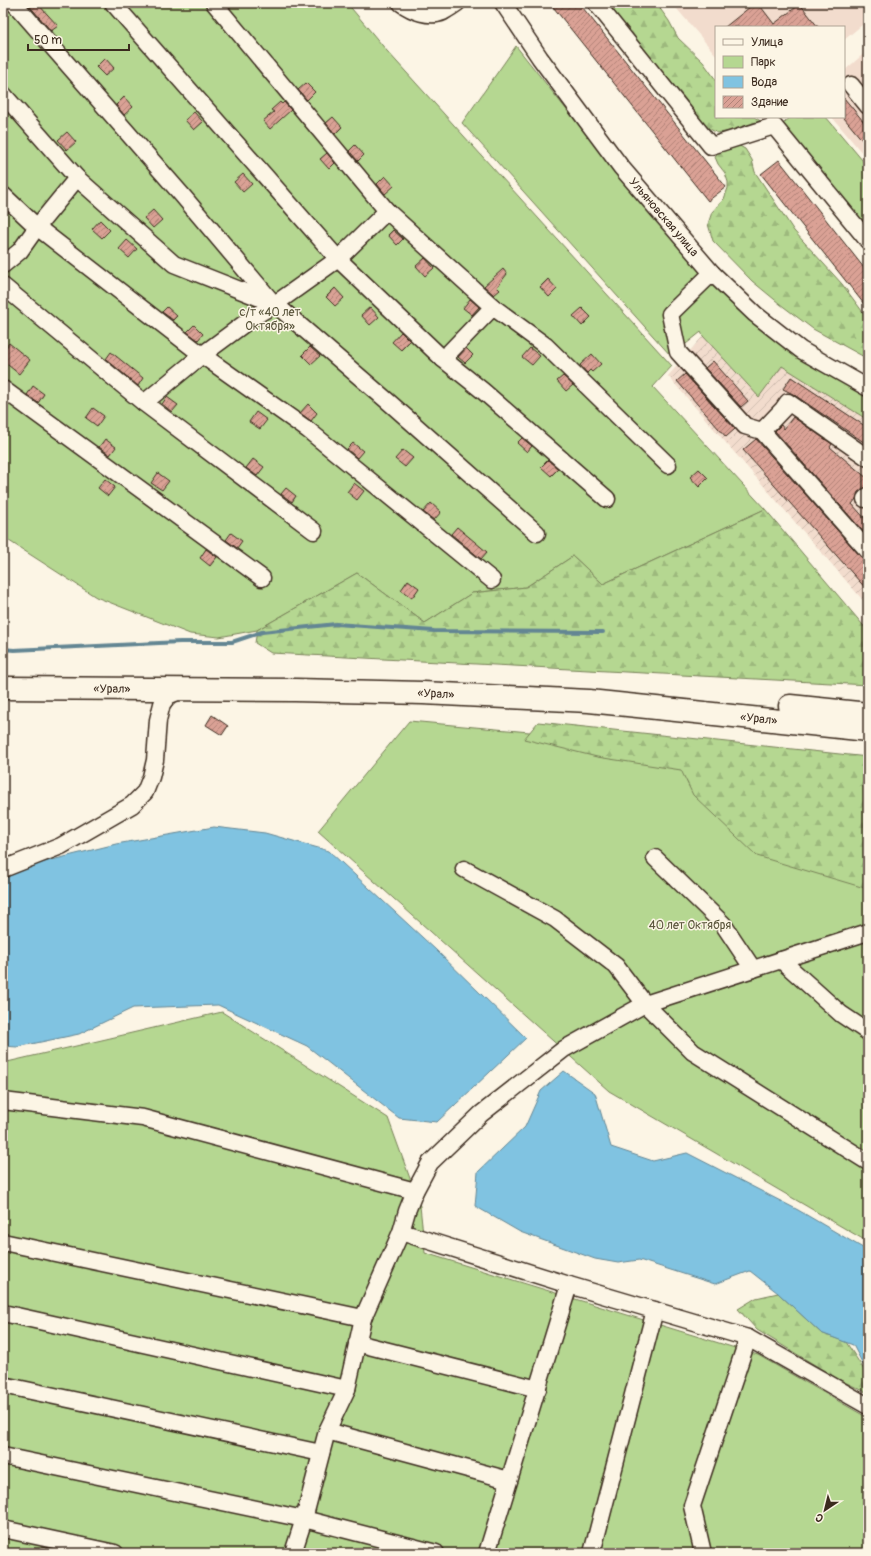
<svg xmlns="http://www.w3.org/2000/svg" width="871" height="1556" viewBox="0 0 871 1556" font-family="Pangolin,sans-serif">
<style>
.built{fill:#f2dccd}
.industrial{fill:url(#industrial-furrows)}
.green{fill:#b5d791;stroke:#788058}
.forest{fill:url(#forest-firs);stroke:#788058}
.water{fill:#80c3e1;stroke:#648693}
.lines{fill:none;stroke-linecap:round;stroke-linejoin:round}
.stream{stroke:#648693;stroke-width:4}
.building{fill:url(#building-hatch);stroke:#3b2a1e}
.minor-casing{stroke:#3b2a1e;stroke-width:19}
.highway-casing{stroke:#3b2a1e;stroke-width:25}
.minor{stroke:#fcf5e5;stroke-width:16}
.highway{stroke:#fcf5e5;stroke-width:22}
.labels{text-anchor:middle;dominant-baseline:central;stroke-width:3;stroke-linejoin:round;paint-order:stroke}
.street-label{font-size:12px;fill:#3b2a1e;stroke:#fcf5e5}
.park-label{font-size:12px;fill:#5a553b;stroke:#fcf5e5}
</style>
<defs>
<pattern id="industrial-furrows" width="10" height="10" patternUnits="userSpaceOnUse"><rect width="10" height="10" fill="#f2dccd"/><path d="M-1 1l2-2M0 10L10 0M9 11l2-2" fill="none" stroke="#d0bdb0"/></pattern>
<pattern id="forest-firs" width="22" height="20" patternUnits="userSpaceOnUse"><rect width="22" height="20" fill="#b5d791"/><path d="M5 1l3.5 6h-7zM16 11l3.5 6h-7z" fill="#9db97d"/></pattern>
<pattern id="building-hatch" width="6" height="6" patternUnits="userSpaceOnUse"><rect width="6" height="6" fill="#daa195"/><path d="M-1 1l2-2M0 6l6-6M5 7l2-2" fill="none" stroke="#b28379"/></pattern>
</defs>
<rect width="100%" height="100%" fill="#fcf5e5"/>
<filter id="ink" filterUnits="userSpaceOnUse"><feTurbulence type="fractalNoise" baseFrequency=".025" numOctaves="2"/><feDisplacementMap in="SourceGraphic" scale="8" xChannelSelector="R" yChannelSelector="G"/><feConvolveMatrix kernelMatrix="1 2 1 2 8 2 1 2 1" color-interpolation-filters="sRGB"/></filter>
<g filter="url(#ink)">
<!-- built -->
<path class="built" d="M672 3H868V20L844 40V27H716V55Z
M868 50V160L832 117H844V71Z"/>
<!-- industrial -->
<path class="industrial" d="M703 336 759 397 782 365 868 420V606L668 376Z"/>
<!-- green -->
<path class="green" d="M3 3H347L387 51 672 366 653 387 765 509 603 584 573 556 526 587 472 593 425 623 357 573 257 630 219 637 190 634 96 597 3 537Z
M516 46 639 201 695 265 793 351 868 393V420L782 366 759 397 703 336 701 332 671 356 462 123Z
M791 117H826L868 167V231L779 127Z
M409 721 868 763V1242L609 1091 318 831Z
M222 1012 388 1118 420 1206 425 1253 758 1355 868 1418V1553H3V1063Z"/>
<!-- forest -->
<path class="forest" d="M606 3H656L669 21 678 38 703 62 716 80V117H754L764 123 735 131 717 133 705 126 683 96 630 34Z
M736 144 745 149 752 160 755 172 794 231 842 284 868 319V359L813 329 780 304 752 281 713 241 708 224 712 212 724 199 728 188V182L725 173 718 164 715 157 719 149Z
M765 509 868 631V685L271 653 255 643 257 630 357 573 425 623 472 593 526 587 573 556 603 584Z
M538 722 868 757V889L757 856 693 795 681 770 597 757 524 739Z
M778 1293 821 1333 846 1342 868 1376V1393L838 1379 757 1330 738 1309 756 1298Z"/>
<!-- water -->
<path class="water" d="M214 827 265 833 329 851 436 950 526 1038 437 1122 399 1118 307 1046 218 1005 133 1008 79 1034 17 1047 3 1046V878L36 864 116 844Z
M564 1071 595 1093 611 1147 653 1161 687 1153 798 1210 868 1251V1374L853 1345 821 1333 778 1293 750 1271 715 1284 639 1260 618 1263 595 1259 520 1232 475 1206 478 1172 525 1127 541 1091Z"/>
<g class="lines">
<!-- stream -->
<path class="stream" d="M3 649 14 650 180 642H232L262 632 336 624 434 631 603 632"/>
</g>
<!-- building -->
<path class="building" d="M27 3H37L58 26 51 31Z
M550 3H579L726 187 708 201Z
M755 3H758L774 24 800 4 818 27H725Z
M105 58 114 68 105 76 96 67Z
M306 83 315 92 307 100 298 90Z
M124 97 133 107 124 115 116 105Z
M844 98 868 127V147L844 118Z
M280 102 282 104 284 102 291 110 270 129 263 121 274 112 271 110Z
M194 112 203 122 194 130 185 120Z
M333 117 342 127 335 134 326 123Z
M67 132 76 142 67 150 58 140Z
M355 145 364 155 358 161 349 151Z
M327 153 335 163 329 169 320 159Z
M779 160 868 273V309L761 174Z
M243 174 252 184 243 192 234 182Z
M385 176 394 186 385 194 377 184Z
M153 210 162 220 153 228 144 218Z
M100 220 110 230 102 238 92 229Z
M393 230 403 239 397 245 388 235Z
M127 240 137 249 129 258 119 249Z
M425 258 434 268 425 276 416 266Z
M503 269 507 274 497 287 500 290 494 295 484 286Z
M548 279 557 289 549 297 540 287Z
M335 288 344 298 335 306 326 297Z
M470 299 479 307 472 315 463 308Z
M167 307 177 316 173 320 162 312Z
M370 307 379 317 370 325 361 315Z
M582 308 591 317 582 326 573 316Z
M194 325 203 334 198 340 187 332Z
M401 332 410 341 401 350 392 342Z
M9 343 30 360 19 374 3 361V351Z
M310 347 320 356 311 364 302 355Z
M466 348 473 355 465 363 458 357Z
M530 348 540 356 532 365 522 357Z
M111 352 143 378 138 386 106 359Z
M592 354 601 364 592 372 590 370 587 373 580 365Z
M713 361 748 401 741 407 705 368Z
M685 374 735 429 726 437 677 381Z
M563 376 573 385 566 391 557 381Z
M791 377 868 428V445L793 394 783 389Z
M33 386 44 394 38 403 27 395Z
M167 397 178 405 172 412 162 404Z
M308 404 317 413 311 421 300 413Z
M93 408 104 416 97 426 86 418Z
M256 412 267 420 260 429 249 422Z
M793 417 832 444 830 447 868 479V486L858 492 856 499 852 504 868 522V537L775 431 781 425 784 429Z
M522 438 532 446 527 452 517 443Z
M105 439 116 447 110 455 99 447Z
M756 439 861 557 868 560V591L743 450Z
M353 443 363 451 357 458 347 449Z
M403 450 413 458 405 467 395 459Z
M253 459 264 467 257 476 246 468Z
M548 460 558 469 551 476 541 467Z
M699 469 708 478 699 487 690 477Z
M158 473 169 481 162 490 151 483Z
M105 479 115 487 108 496 98 488Z
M354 483 364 491 357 500 347 492Z
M286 488 296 496 292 502 281 494Z
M431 503 441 512 434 520 423 512Z
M457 527 487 552 481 559 451 534Z
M231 533 242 541 237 548 226 540Z
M206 549 217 557 210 566 200 558Z
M408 580 419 588 412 598 401 590Z
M212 715 228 726 222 735 206 725Z"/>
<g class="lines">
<defs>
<g id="minor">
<path d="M14 3 182 195 273 303"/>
<path d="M113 3 338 259 443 359 483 391 607 499"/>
<path d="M214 3 387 211 493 307 546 346 668 465"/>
<path d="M401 3C412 11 430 18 443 12 448 9 453 6 457 3"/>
<path id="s1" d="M503 3 540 58 621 167 712 273 755 314 801 350 868 388"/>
<path d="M596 3 711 146 774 126 868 241"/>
<path d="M851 85 868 106"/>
<path d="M3 94 77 178 174 264 275 304 391 404 537 533"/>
<path d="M3 195 37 227 202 355 308 430 492 580"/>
<path d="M3 265 20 251 37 227 77 178"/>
<path d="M712 273 670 314 678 352 745 426 762 431 868 551"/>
<path d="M3 286 144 403 314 531"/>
<path d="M443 359 493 307"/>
<path d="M3 389 262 578"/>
<path d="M144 403 202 355 252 318 275 304 338 259 387 211"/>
<path d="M762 431 783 409 788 402 868 458"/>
<path d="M865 499 868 496"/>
<path d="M655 858 723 924 753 969"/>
<path d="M3 869 61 846 132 805 145 792 151 777 155 760 158 720 162 704 168 696 182 690"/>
<path d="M464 869 555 919 616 966 645 1004 693 1052 868 1162"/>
<path d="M781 960 841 1014 868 1032"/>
<path d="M3 1101 143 1118 415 1191"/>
<path d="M401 1232 569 1285 748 1338 868 1406"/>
<path d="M3 1242 363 1318"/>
<path d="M3 1313 347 1389"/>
<path d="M357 1343 538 1389"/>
<path d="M3 1385 321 1453"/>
<path d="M327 1431 509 1480"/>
<path d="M3 1456 304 1519 436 1553"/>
<path d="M3 1529 115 1553"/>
<path d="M293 1553 304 1519 327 1431 347 1389 363 1318 401 1232 407 1211 415 1191 430 1163 481 1114 564 1049 645 1004 868 932"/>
<path d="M487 1553 569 1285"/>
<path d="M592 1553 655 1310"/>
<path d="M703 1553 692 1506 748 1338"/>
</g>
<g id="highway">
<path id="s2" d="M3 688 295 690 423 693 589 701 868 730"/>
<path d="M790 706 868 714"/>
</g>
</defs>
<!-- minor casing -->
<use href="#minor" class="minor-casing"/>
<!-- highway casing -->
<use href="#highway" class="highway-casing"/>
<!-- minor -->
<use href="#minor" class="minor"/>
<!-- highway -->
<use href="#highway" class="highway"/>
</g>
</g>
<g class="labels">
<!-- street labels -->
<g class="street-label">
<text stroke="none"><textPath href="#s1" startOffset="268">Ульяновская улица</textPath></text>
<text stroke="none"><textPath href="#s2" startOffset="109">«Урал»</textPath></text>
<text stroke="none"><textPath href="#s2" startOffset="433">«Урал»</textPath></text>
<text stroke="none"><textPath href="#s2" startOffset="757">«Урал»</textPath></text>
</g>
<!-- park labels -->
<g class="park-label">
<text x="270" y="312">с/т «40 лет<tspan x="270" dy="14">Октября»</tspan></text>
<text x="690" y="925">40 лет Октября</text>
</g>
</g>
<!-- margin -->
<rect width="871" height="1556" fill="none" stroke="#fcf5e5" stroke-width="16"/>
<rect x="8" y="8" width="855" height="1540" fill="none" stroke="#3b2a1e" stroke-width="1.5" filter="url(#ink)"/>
<!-- legend -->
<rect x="715" y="26" width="130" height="92" fill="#fcf5e5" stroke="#afa495"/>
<rect x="723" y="39" width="20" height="6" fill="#fcf5e5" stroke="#afa495"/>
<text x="751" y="46" font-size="12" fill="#3b2a1e">Улица</text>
<rect x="723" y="56" width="20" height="12" fill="#b5d791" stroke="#afa495"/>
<text x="751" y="66" font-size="12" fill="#3b2a1e">Парк</text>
<rect x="723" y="76" width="20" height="12" fill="#80c3e1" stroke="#afa495"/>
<text x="751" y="86" font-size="12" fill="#3b2a1e">Вода</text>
<rect x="723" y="96" width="20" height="12" fill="url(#building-hatch)" stroke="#afa495"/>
<text x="751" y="106" font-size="12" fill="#3b2a1e">Здание</text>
<!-- north arrow -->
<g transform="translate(825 1510) rotate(215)" stroke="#fcf5e5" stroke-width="3" paint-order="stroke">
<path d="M0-3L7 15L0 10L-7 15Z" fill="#3b2a1e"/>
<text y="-6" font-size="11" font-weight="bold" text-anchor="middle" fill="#3b2a1e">С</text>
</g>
<!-- scale -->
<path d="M28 44v6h101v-6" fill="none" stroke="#3b2a1e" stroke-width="2"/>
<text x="34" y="44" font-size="12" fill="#3b2a1e" stroke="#fcf5e5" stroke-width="3" paint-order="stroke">50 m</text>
</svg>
